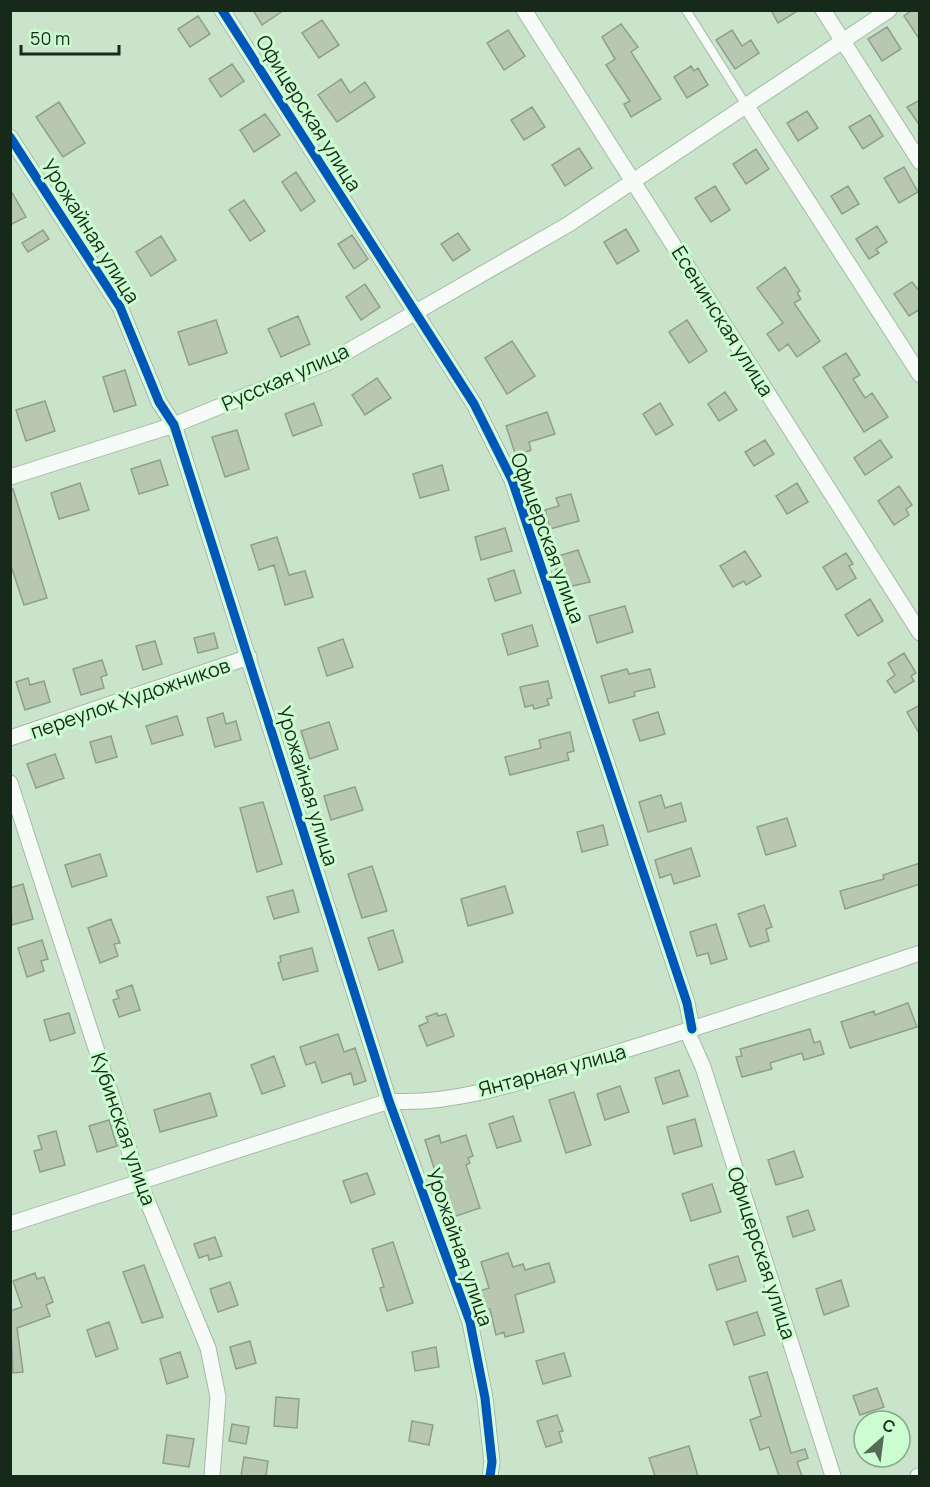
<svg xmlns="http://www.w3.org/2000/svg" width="930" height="1487" viewBox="0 0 930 1487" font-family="Manrope,sans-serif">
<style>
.building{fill:#b7c7b2;stroke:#8f9f8a;stroke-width:1.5}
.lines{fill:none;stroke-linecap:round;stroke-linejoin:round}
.lane-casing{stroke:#a5b9a6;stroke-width:10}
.street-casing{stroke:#a5b9a6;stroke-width:17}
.lane{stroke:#f7fbf7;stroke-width:8}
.street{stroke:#f7fbf7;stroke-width:15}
.cycleway-casing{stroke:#ccfdd0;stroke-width:13}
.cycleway{stroke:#0057b8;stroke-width:9}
.labels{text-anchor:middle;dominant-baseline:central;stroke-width:6;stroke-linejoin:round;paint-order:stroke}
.street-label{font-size:20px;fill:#172a19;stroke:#ccfdd0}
</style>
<rect width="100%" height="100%" fill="#cae4cc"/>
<!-- building -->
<path class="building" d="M253 10H284L262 25Z
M771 10H799L778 23Z
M912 10H920V40L904 16Z
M198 16 210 34 190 47 178 29Z
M322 20 339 45 319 58 302 33Z
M621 24 638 47 631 52 661 99 631 117 624 104 630 101 606 65 615 59 602 37Z
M887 27 901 49 882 61 868 39Z
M508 30 525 56 504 70 487 43Z
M732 30 742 46 751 40 759 53 735 69 716 40Z
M232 64 244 81 221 97 209 79Z
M691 66 694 71 698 68 708 85 687 98 674 77Z
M341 79 350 93 365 82 375 97 337 122 318 95Z
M920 100V126L907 107Z
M59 102 85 143 63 157 36 117Z
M532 107 545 127 524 140 511 120Z
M807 111 818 128 798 141 787 123Z
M265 114 280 135 254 152 240 130Z
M870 115 883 136 863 149 849 127Z
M579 148 592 168 565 186 552 165Z
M756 149 769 169 746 184 733 164Z
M904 167 918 192 899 203 884 178Z
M296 172 315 201 301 211 282 182Z
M715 186 730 210 711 222 695 198Z
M848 186 859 204 842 214 831 196Z
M10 189 26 217 10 225Z
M244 200 265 231 250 241 229 210Z
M877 226 887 242 876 249 879 253 869 259 856 239Z
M626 229 639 251 617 264 604 242Z
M43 230 49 239 28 252 22 243Z
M458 233 470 250 453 261 441 244Z
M352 235 368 259 354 269 338 244Z
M161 236 176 260 151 276 136 252Z
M785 267 800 291 797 293 801 299 794 303 820 341 797 357 788 344 779 351 767 334 783 323 757 288Z
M912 282 920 292V309L909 316 894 294Z
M365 284 380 307 361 320 346 297Z
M298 316 310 344 281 357 268 329Z
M216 320 227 353 189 365 178 332Z
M687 320 707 351 689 363 669 332Z
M512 341 535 376 507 394 485 358Z
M846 353 860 375 853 379 865 398 872 393 888 417 864 432 823 367Z
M125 370 136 405 114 412 103 377Z
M377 378 391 398 365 415 352 395Z
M725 392 737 410 719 421 708 404Z
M45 401 55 431 26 441 16 410Z
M314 403 322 425 293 436 285 414Z
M660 403 673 425 656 435 643 414Z
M547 412 555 434 529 442 531 450 516 456 506 426Z
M237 430 249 469 225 477 212 437Z
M765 440 774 454 754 466 745 452Z
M880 440 892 457 865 475 854 458Z
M160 460 168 485 139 494 131 469Z
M442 465 449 490 420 498 413 474Z
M80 483 89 510 59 519 51 493Z
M797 483 808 502 787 514 776 496Z
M899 486 912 505 906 509 909 515 894 525 878 501Z
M10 489H13L47 598 24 605 10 563Z
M571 494 579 521 550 529 545 510 559 506 556 498Z
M505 528 512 551 481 560 475 537Z
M277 537 289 575 305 571 313 597 285 605 274 565 259 570 251 545Z
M578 550 590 582 568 587 562 568 556 570 552 558Z
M745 551 761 576 746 585 744 581 733 587 720 566Z
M846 553 853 564 849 566 856 578 837 590 823 567Z
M514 570 521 593 495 601 488 579Z
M870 599 883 621 858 636 845 615Z
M625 606 633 632 597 643 589 616Z
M532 625 538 646 508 655 502 634Z
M214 633 218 648 198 653 194 638Z
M343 639 353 667 327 676 318 648Z
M155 641 162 664 143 670 136 646Z
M904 653 916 673 911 676 914 681 895 693 887 681 895 675 888 663Z
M102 660 107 675 101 677 104 688 81 695 73 669Z
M627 669 629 674 650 669 655 687 634 692 635 696 609 703 601 676Z
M28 678 30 685 44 681 50 702 25 710 16 682Z
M548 681 552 698 547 699 549 705 534 709 533 705 525 707 520 687Z
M920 705V735L907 712Z
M658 712 665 734 640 741 633 720Z
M223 713 226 724 236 721 241 740 215 747 207 718Z
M177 716 183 735 152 744 146 726Z
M329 722 338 749 310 759 301 731Z
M570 732 574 751 567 753 569 760 510 775 505 757 541 748 539 740Z
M111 736 117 757 96 763 90 742Z
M55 754 64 778 36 788 27 764Z
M355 787 363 810 331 820 324 796Z
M661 795 665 808 681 803 686 821 648 832 639 802Z
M263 802 282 864 257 872 240 808Z
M787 818 796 846 766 855 757 827Z
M603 825 608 845 582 852 577 832Z
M691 848 700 876 674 884 671 874 660 878 655 860Z
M100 854 107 876 72 887 65 865Z
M920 863V884L845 909 840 891 884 879 883 875Z
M372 866 387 911 362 918 348 874Z
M23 884 33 919 12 925 10 888Z
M505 886 513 913 468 926 461 899Z
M293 890 299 912 274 919 267 897Z
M764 905 772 927 766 929 769 941 750 947 738 914Z
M111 919 120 943 114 944 118 956 100 963 88 928Z
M716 924 727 959 711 964 708 953 697 956 690 932Z
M393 930 403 962 379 970 368 938Z
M42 940 48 959 41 961 44 971 27 977 18 948Z
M312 948 318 971 283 980 278 963 281 962 280 956Z
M132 985 140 1010 119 1017 113 1000 119 998 116 991Z
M908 1003 917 1027 850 1048 841 1022 874 1011 875 1015Z
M69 1013 75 1033 50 1041 44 1020Z
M437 1013 438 1016 446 1014 454 1036 427 1046 419 1026 428 1022 426 1017Z
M810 1029 814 1043 820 1041 824 1054 804 1060 802 1053 770 1063 772 1069 742 1077 736 1057 742 1056 740 1049Z
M338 1034 344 1052 355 1048 366 1081 354 1085 351 1073 322 1083 315 1062 306 1065 300 1047Z
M274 1056 285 1086 262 1094 251 1065Z
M679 1070 688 1096 663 1104 655 1078Z
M620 1086 629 1112 605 1120 597 1094Z
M574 1092 591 1145 566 1153 549 1100Z
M210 1093 217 1116 160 1132 154 1110Z
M513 1116 521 1141 497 1148 489 1124Z
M695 1119 702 1146 674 1154 667 1127Z
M109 1120 117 1146 97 1152 89 1126Z
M56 1131 65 1165 40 1172 34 1151 42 1149 38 1136Z
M439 1135 441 1143 466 1135 473 1156 468 1158 470 1163 466 1165 480 1208 450 1218 425 1140Z
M794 1151 803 1177 776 1185 768 1160Z
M367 1173 375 1194 351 1203 343 1181Z
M712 1184 721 1212 691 1221 682 1194Z
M808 1210 815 1230 793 1237 787 1217Z
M215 1237 222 1256 209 1260 208 1255 199 1258 194 1244Z
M393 1242 413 1303 387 1311 380 1288 384 1287 372 1249Z
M508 1253 513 1267 523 1264 525 1270 549 1263 555 1282 515 1295 524 1332 505 1337 504 1332 496 1335 490 1309 482 1311 476 1292 489 1288 481 1262Z
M738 1256 746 1281 717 1290 709 1265Z
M144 1265 163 1317 142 1323 123 1272Z
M35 1273 37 1279 44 1277 53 1302 46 1305 50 1316 17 1328 23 1372 13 1373 10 1311 22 1307 13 1281Z
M841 1280 849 1306 824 1315 816 1289Z
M230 1282 238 1305 218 1312 210 1289Z
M757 1312 765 1335 734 1345 726 1322Z
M109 1322 118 1349 96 1357 87 1330Z
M250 1341 256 1363 236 1369 230 1347Z
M436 1347 439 1367 415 1371 412 1352Z
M180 1352 188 1377 167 1384 160 1359Z
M564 1353 571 1376 543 1384 536 1361Z
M767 1372 791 1453 805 1449 808 1458 797 1462 802 1476H779L769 1447 760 1450 750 1420 761 1416 749 1377Z
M877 1388 884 1407 860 1415 853 1396Z
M276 1397 299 1399 297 1428 274 1426Z
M557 1415 563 1431 559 1432 562 1442 546 1447 537 1421Z
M412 1421 433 1425 429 1445 409 1441Z
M232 1424 249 1427 246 1444 229 1441Z
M167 1435 194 1439 189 1467 163 1463Z
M689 1446 698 1476H655L649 1458Z
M244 1457 268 1461 266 1476H241Z"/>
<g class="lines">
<defs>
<path id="lane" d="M686 10 746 105"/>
<path id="street" d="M222 10 474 404 512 480 687 1003 692 1029
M524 10 920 633
M823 10 920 162
M746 105 920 375
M10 137 120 307 159 402 174 425 389 1101 470 1322 485 1398 492 1462 490 1476
M10 477 174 425 331 361 569 224 889 10
M10 738 249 657
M10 783 139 1181 208 1348 218 1397 212 1476
M687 1031 703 1067 833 1476
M10 1224 389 1101C457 1106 537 1077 602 1057 709 1025 814 989 920 953
M918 1476H920"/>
</defs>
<!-- lane casing -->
<use href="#lane" class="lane-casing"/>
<!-- street casing -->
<use href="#street" class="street-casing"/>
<!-- lane -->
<use href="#lane" class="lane"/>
<!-- street -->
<use href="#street" class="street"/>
<defs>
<path id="cycleway" d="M222 10 474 404 512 480 687 1003 692 1029
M10 137 120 307 159 402 174 425 389 1101 470 1322 485 1398 492 1462 490 1476"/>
</defs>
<!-- cycleway casing -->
<use href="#cycleway" class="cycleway-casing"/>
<!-- cycleway -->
<use href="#cycleway" class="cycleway"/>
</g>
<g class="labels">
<!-- street labels -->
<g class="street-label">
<text transform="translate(309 113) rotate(58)">Офицерская улица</text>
<text transform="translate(91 231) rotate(58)">Урожайная улица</text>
<text transform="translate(723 321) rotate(58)">Есенинская улица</text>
<text transform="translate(285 377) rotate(-24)">Русская улица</text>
<text transform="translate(548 538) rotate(70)">Офицерская улица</text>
<text transform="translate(130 698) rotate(-19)">переулок Художников</text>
<text transform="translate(308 786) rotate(73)">Урожайная улица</text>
<text transform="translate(552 1070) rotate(-15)">Янтарная улица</text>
<text transform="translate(124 1129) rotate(71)">Кубинская улица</text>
<text transform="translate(460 1247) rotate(71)">Урожайная улица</text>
<text transform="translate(762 1253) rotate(72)">Офицерская улица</text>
</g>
</g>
<!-- border -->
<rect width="930" height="1487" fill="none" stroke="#172a19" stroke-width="24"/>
<!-- north arrow -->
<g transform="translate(882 1439) rotate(28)"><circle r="28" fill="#ccfdd0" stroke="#84a987" stroke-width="1.5"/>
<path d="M0-4.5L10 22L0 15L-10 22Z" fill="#566b58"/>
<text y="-9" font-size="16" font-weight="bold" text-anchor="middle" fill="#172a19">С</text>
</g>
<!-- scale -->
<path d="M21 45v9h98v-9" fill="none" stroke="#172a19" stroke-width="3"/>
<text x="30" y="45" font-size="18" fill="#172a19" stroke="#ccfdd0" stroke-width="4.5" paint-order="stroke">50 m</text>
</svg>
